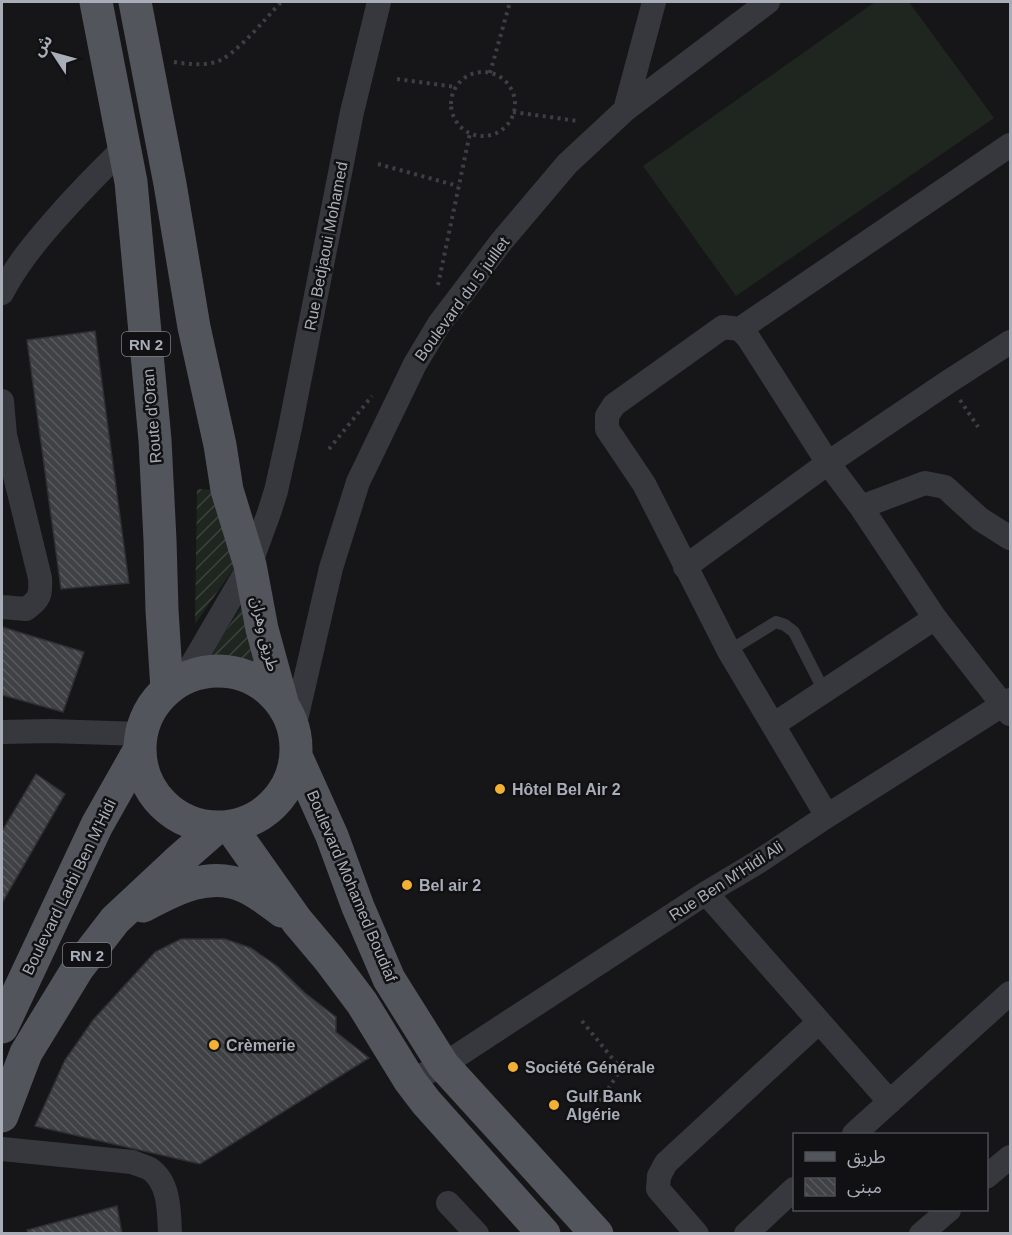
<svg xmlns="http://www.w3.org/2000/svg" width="1012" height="1235" viewBox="0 0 1012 1235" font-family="Arial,'Noto Sans Arabic',sans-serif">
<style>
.garden{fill:url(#garden-furrows)}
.pitch{fill:#1e261f}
.building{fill:url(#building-back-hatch);stroke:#303034;stroke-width:1.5}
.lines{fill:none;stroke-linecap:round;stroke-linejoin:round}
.path{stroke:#3d3f44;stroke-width:4;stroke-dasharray:3 4.5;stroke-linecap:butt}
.lane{stroke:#37383d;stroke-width:12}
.street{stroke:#37383d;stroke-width:24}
.primary{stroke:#53555c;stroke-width:33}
.poi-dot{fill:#f2b134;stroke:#111113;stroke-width:2}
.labels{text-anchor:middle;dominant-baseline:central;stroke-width:5;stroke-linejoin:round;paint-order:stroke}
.shield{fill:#111113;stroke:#7b7e86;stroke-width:1.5}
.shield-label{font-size:15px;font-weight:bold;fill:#a8adb8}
.street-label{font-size:16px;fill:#a8adb8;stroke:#111113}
.poi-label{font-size:16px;font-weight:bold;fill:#a8adb8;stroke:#111113;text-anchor:start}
</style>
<defs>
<pattern id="garden-furrows" width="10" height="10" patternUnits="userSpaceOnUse" patternTransform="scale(1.5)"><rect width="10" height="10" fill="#1e261f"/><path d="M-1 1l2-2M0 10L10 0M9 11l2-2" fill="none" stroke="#3c433d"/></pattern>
<pattern id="building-back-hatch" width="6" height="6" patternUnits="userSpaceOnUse" patternTransform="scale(1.5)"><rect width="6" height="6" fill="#404145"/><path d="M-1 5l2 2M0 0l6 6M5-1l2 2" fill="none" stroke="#595a5e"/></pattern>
</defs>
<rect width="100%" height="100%" fill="#161618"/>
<!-- garden -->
<path class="garden" d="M197 489 220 490 234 568 195 624Z
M244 604 258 676C233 667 221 668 196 674Z"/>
<!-- pitch -->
<path class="pitch" d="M875 2H909L994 118 736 296 643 166Z"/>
<!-- building -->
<path class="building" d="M95 331 129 583 61 589 27 340Z
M2 627 84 652 63 712 2 695Z
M36 774 65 794 2 903V831Z
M181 939H225L251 948 277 966 305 993 336 1017V1032L369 1058 200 1164 35 1126 65 1060 93 1020 155 952Z
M117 1206 122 1234H28L27 1230Z"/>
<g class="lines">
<!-- path -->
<path class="path" d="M174 62C188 64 202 66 216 62 234 57 267 17 281 2
M451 104a32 32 0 1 1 64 0a32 32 0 1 1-64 0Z
M490 73 510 2
M397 79 456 87
M513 112 578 121
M378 164 458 186
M438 285 470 133
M960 400 978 427
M329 449 372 396
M582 1021 621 1069 599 1103"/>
<!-- lane -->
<path class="lane" d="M729 651 776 622 785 625 794 632 824 691"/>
<!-- street -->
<path class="street" d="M625 110 654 2
M2 293C15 267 34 244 53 222 76 196 99 172 124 148
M740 329 1010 145
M2 401 5 435
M2 441 5 435 40 578C41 595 40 599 26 609L2 607
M861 507 925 483 945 487 980 519 1010 538
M685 567 828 463 948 382 1010 342
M183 680 250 565 269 513 276 491 290 428 352 112 379 2
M773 725 935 618
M294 728 331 568 358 482 415 364 439 324 501 242 567 164 625 110 768 2
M2 732 50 731 141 734
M827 816 729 651 644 484 607 429V416L614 405 723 327 740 329 749 339 828 463 861 507 935 618 1010 714
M706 893 890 1102
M410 1081 443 1065 706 893 758 862 827 816 1010 700
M854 1134 1010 993
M2 1149 132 1162C137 1164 145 1166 150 1169 170 1183 169 1212 170 1234
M986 1177 1010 1157
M448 1203 477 1234
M697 1234 658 1189 659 1176 666 1163 819 1022
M746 1234 794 1189
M921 1234 949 1210"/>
<!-- primary -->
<path class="primary" d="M96 2 131 182 155 440 160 540 162 610 167 690
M135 2 170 184 194 327 220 445 227 490 250 565 262 629 282 702
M140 749a78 78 0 1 1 156 0a78 78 0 1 1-156 0Z
M296 756 332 836 358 907 389 979 443 1065 597 1234
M230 826 297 921 329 959 362 1003 410 1081 426 1102 544 1234
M143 906C175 889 210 870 246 887 259 893 270 902 282 911
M2 1027 97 825 140 749
M2 1116 26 1053 78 968 115 920 176 863 217 827"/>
</g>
<!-- markers -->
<g class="poi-dot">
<circle cx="500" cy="789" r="6"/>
<circle cx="407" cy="885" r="6"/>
<circle cx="214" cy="1045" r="6"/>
<circle cx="513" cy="1067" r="6"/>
<circle cx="554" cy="1105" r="6"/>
</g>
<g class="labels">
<!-- shield labels -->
<g class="shield">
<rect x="122" y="332" width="48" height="24" rx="4.5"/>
<rect x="63" y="943" width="48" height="24" rx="4.5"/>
</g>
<g class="shield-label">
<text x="146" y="344">RN 2</text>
<text x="87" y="955">RN 2</text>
</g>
<!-- street labels -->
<g class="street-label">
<text transform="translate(326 246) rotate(-79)">Rue Bedjaoui Mohamed</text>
<text transform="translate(462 299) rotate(-54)">Boulevard du 5 juillet</text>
<text transform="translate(152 416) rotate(-95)">Route d'Oran</text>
<text transform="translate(265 634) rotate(77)">طريق وهران</text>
<text transform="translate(726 881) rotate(-33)">Rue Ben M'Hidi Ali</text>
<text transform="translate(352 886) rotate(67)">Boulevard Mohamed Boudiaf</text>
<text transform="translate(69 887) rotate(-64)">Boulevard Larbi Ben M'Hidi</text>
</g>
<!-- poi labels -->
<g class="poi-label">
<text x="512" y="789">Hôtel Bel Air 2</text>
<text x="419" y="885">Bel air 2</text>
<text x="226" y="1045">Crèmerie</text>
<text x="525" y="1067">Société Générale</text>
<text x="566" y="1096">Gulf Bank<tspan x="566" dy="18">Algérie</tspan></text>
</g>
</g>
<!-- border -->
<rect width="1012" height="1235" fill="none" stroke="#a8adb8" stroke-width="6"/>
<!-- legend -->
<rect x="793" y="1133" width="195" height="78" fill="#111113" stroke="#4d4f55" stroke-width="1.5"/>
<rect x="805" y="1152" width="30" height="9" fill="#53555c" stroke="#4d4f55" stroke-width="1.5"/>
<text x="847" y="1163" font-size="18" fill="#a8adb8">طريق</text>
<rect x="805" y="1178" width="30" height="18" fill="url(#building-back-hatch)" stroke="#4d4f55" stroke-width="1.5"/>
<text x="847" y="1193" font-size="18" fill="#a8adb8">مبنى</text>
<!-- north arrow -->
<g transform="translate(54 54) rotate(306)" stroke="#111113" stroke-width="4.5" paint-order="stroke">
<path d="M0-4.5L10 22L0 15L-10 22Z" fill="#a8adb8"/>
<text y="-9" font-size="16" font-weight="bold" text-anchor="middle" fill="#a8adb8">ش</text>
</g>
</svg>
